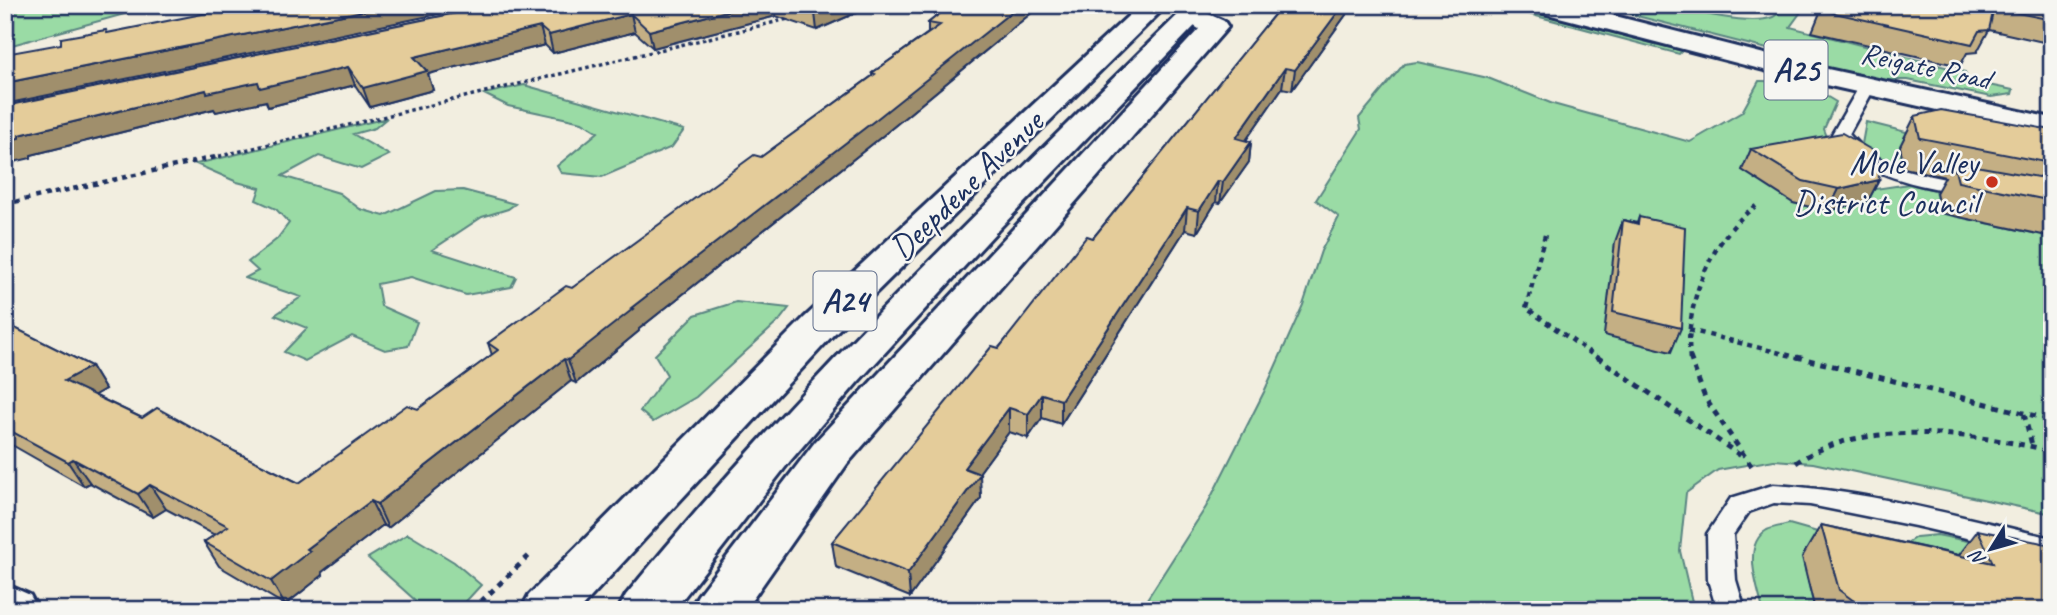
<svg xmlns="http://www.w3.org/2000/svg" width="2057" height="615" viewBox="0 0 2057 615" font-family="Caveat,sans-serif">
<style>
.green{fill:#9adba5;stroke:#5a8582;stroke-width:2}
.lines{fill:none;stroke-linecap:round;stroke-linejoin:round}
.service-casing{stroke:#1b2f5e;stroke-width:5}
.minor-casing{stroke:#1b2f5e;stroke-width:6}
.primary-casing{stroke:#1b2f5e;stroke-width:6}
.trunk-casing{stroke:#1b2f5e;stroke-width:6}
.path-far2{stroke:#1b2f5e;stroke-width:3.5;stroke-dasharray:3.5 3.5;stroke-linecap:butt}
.path-far1{stroke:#1b2f5e;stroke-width:4.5;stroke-dasharray:5 5;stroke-linecap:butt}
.path{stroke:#1b2f5e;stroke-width:5;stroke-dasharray:6 6;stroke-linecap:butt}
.service{fill:#f6f6f2;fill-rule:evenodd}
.minor{fill:#f6f6f2;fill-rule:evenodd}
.primary{fill:#f6f6f2;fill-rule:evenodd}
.trunk{fill:#f6f6f2;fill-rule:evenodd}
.wall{fill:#c4af84;stroke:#1b2f5e;stroke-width:2}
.shaded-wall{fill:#a08f6c;stroke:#1b2f5e;stroke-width:2}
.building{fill:#e4cc9a;stroke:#1b2f5e;stroke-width:2}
.poi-dot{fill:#c8321e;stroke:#f6f6f2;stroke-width:2.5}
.labels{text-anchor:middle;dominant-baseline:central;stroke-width:5;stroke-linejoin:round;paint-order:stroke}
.far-street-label{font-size:30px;fill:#1b2f5e;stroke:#f6f6f2}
.shield{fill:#f6f6f2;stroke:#5d6b8a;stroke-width:2}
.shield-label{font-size:33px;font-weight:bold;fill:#1b2f5e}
.poi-label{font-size:35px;fill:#1b2f5e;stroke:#f6f6f2;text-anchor:end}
.street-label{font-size:35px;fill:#1b2f5e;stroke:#f6f6f2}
</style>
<rect width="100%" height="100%" fill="#f2eee0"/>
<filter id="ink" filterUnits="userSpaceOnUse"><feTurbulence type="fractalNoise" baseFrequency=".0143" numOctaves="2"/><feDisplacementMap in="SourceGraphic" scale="14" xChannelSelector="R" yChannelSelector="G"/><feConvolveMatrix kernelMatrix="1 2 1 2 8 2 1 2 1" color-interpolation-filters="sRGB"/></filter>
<g filter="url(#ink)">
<!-- green -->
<path class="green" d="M5 5H157L5 47Z
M1495 5 1542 14 1682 51 1679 54Z
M1670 5C1694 12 1750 26 1773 17 1778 15 1781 9 1785 5H1806L1790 27 1965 72 1969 81 2013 90 2012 94 1991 97 1908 80H1881L1817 65 1779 52 1637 16 1615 6Z
M1417 62 1488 78 1553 104 1690 142 1742 112 1759 81C1783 80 1815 88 1836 102L1824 129 1827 137 1793 203 1828 211 1868 201V190L1909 184 1935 190 1940 213 2052 237V514L1813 463 1774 460 1718 470 1686 493 1680 551 1694 610H1140L1206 507 1264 392 1303 305 1321 251 1339 217 1316 200 1361 129 1359 118 1404 64Z
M524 85 684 130 672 147 602 177 561 173 557 166 598 132 582 122 508 106 484 94Z
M387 118 375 128 353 134 389 155 361 169 319 156 282 176 339 193 360 209 384 216 436 191 463 190 515 204 508 209 482 217 432 250 516 277 511 287 466 295 411 277 377 284 381 306 417 322 408 346 385 350 352 336 305 361 284 352 307 328 275 315 301 297 245 278 258 271 248 262 277 239 289 223 276 209 256 200 260 188 237 182 196 164Z
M1866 122 1906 132 1925 124 1931 175C1908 170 1879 162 1862 144Z
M736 302 789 308 779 321 696 397 653 422 640 411 667 375 655 355 695 315Z
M1789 524 1842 539 1805 570 1815 610H1763C1758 588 1741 545 1767 530 1773 527 1782 526 1789 524Z
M408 534 454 562 481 585 458 610H405L416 601 368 558Z
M1937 535 2043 556 1922 584 1907 543 1916 537Z"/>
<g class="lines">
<defs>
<path id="service" d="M1867 82 1875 87 1849 134C1880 172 1929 174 1973 185L1976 189 1973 193 1967 194C1917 185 1863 178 1832 134L1859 87Z
M1773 485C1867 490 1960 517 2052 538V558L1915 526 1810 505 1774 503 1749 512 1733 535 1736 580 1745 610H1717L1708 580 1707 534 1731 498Z"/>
<path id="minor" d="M1193 7 1224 21 1228 27 847 464 745 610H690L698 595 815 442 1199 29 1184 20 1180 15 1184 10Z
M5 584 30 595 38 610H5Z"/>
<path id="primary" d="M1529 5H1572L1800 63 2052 118V136L1799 79 1532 10Z"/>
<path id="trunk" d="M1140 5H1167L832 336 579 610H521L529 595 804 318Z
M1188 5H1215L997 231 857 383 790 461 674 610H618L626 595C798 384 994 196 1188 5Z"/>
</defs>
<!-- service casing -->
<use href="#service" class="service-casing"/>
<!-- minor casing -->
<use href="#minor" class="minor-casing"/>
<!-- primary casing -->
<use href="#primary" class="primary-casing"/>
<!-- trunk casing -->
<use href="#trunk" class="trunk-casing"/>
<!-- path-far2 -->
<path class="path-far2" d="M1486 5 1509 11
M212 158 788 19"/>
<!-- path-far1 -->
<path class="path-far1" d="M5 204 220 156
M1545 235 1526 308 1599 359
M1689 330 1804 359
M1690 359C1684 304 1711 237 1756 206"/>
<!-- path -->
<path class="path" d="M1597 357 1744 458
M1690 357 1705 398 1752 467
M1797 357 2052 420
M2024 414 2032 445
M1796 463C1860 417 1979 434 2052 451
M472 610 532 553"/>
<!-- service -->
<use href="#service" class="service"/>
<!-- minor -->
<use href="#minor" class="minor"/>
<!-- primary -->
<use href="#primary" class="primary"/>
<!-- trunk -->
<use href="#trunk" class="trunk"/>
</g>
<!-- wall -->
<path class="wall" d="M495 5H874L817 30 776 16 653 48 635 32 553 53 545 45 428 74 433 90 370 107 355 85 268 107 266 101 216 112 214 109 31 155V158L5 106Z
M951 5H1041L880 138 639 329V331L576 383 571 381 388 528 383 525 322 572 323 575 285 605 219 566 204 542 215 535 166 509 153 517 90 483 84 486 5 441V323L91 366 105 389 94 395 142 418 236 452 299 483 418 409 492 355 488 343 572 288 761 157 872 76V73L928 33V23Z
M1282 5H1353L1292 90 1282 88 1246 140 1251 142 1249 162 1220 203 1216 202 1197 233 1185 230 1061 424 1042 418 1028 438 1009 432 979 473 981 498 910 597 836 567 832 542 1093 238Z
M2052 5V44L1989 30 1977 52 1967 53 1960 66 1812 32 1821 10Z
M1915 116 2052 130V237L1940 213 1936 193 1945 177 1904 168 1900 146Z
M1751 149 1879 180 1868 201 1828 211 1793 203 1742 170Z
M1639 217 1681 328 1671 352 1604 335 1615 242 1623 220 1637 223Z
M1821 525 1959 555 1978 530 2052 610H1815L1802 557Z"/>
<!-- shaded-wall -->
<path class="shaded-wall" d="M392 5H482L5 104V83Z
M750 5H775L776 16 653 48 649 31Z
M832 5H874L817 30 815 13Z
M1020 5H1041L880 138 639 329V331L576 383 568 360 631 308Z
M1343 5H1353L1292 90 1295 70Z
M631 14 635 32 553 53 549 35Z
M540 27 545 45 428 74 433 90 370 107 363 88 414 57Z
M348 67 355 85 268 107 266 101 216 112 214 109 31 155V158L5 164V141L19 135 206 90Z
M1285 68 1282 88 1233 159 1236 138Z
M1251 142 1249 162 1220 203 1223 182Z
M1879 180 1868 201 1828 211 1839 189Z
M1218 181 1216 202 1197 233 1199 211Z
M1187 208 1185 230 1061 424V400Z
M564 359 571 381 388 528 377 504Z
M91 366 105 389 79 404 64 381Z
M1042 394V418L1028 438V414Z
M1009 408V432L965 492 964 468Z
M73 459 90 483 84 486 68 462Z
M980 474 981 498 910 597 908 573Z
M150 485 166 509 153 517 138 494Z
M371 501 383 525 322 572 323 575 285 605 271 581 307 549Z"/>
<!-- building -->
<path class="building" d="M247 5H392L5 83V54L61 44V38L106 30 107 33Z
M495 5H750L649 31 631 14 549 35 540 27 414 57 427 71 363 88 348 67 260 88 258 82 207 93 206 90 19 135V138L5 141V106Z
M792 5H832L815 13Z
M951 5H1020L878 118 631 308 633 309 568 360 564 359 377 504 371 501 307 549 310 551 271 581 204 542 228 526 150 485 138 494 73 459 68 462 5 428V323L91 366 64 381 142 418 157 408 236 452 299 483 407 405 418 409 498 350 488 343 566 286 572 288 754 155 761 157 875 74 872 73 940 25 928 23Z
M1282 5H1343L1295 70 1285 68 1236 138 1251 142 1223 182 1218 181 1199 211 1187 208 1061 400 1042 394 1028 414 1009 408 964 468 980 474 908 573 832 542 992 346 999 348 1087 236 1093 238Z
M1825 5H2052V20L1994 8 1989 30 1979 31 1972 44 1821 10Z
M1941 110 2052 130V201L1958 182 1953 162 2038 177 2048 174 2049 168 2045 162 1920 138 1915 116Z
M1842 133 1877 153 1879 180 1839 189 1803 181 1751 149Z
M1639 217 1685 227 1681 328 1613 312 1623 220 1638 224Z
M1821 525 1993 563 1978 530 2052 545V610H1866L1856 607 1854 601 1839 590Z"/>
</g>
<!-- markers -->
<circle class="poi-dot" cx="1992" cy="182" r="7"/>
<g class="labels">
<!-- far-street labels -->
<g class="far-street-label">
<text transform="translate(1926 66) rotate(12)">Reigate Road</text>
</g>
<!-- shield labels -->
<g class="shield">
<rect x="1764.5" y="40.5" width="63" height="59" rx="5"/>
<rect x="813.5" y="271.5" width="63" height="59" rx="5"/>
</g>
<g class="shield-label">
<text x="1796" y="70">A25</text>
<text x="845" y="301">A24</text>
</g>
<!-- poi labels -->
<g class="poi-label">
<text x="1978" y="162">Mole Valley<tspan x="1978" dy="40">District Council</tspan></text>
</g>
<!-- street labels -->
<g class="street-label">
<text transform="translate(966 185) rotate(-44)">Deepdene Avenue</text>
</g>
</g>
<!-- margin -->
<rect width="2057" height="615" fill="none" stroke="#f6f6f2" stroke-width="28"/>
<rect x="14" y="14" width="2029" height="587" fill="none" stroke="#1b2f5e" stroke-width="2.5" filter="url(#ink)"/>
<!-- north arrow -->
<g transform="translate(1991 549) rotate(233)" stroke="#f6f6f2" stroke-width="5" paint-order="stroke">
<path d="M0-5L12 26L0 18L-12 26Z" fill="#1b2f5e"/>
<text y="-10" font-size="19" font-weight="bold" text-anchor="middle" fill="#1b2f5e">N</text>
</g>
</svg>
